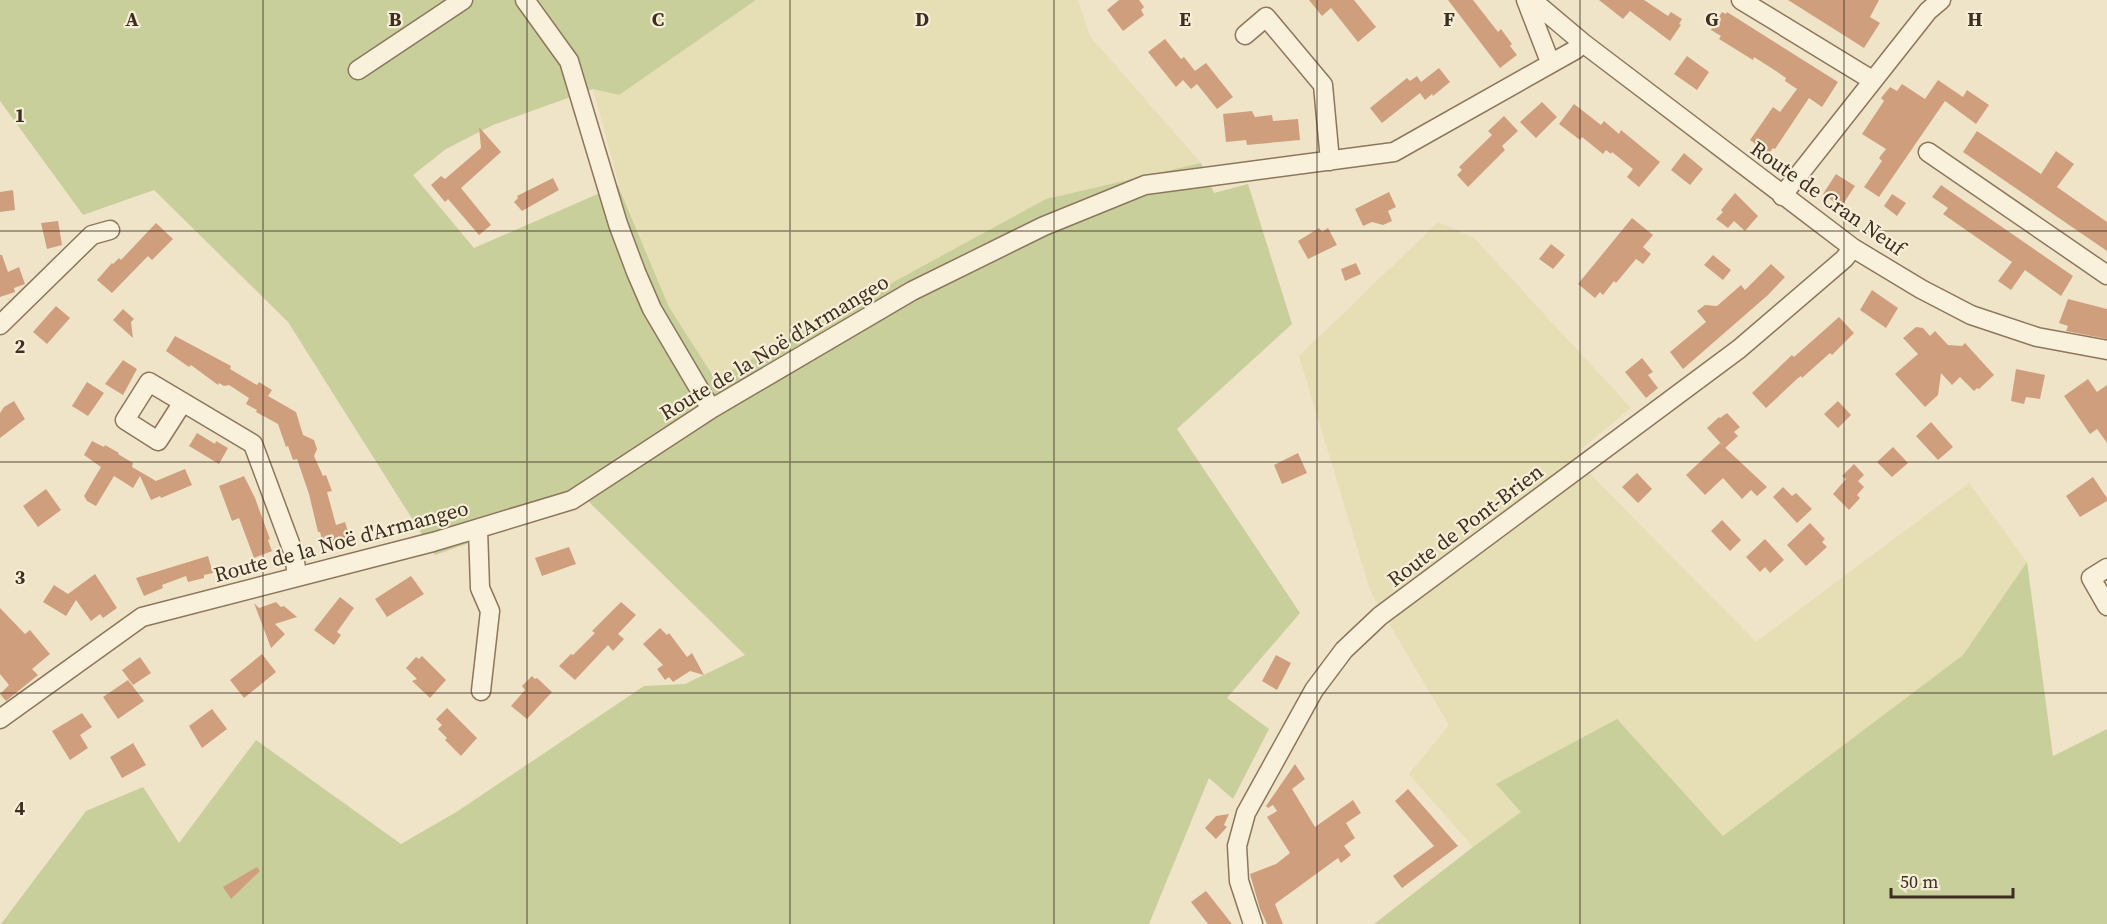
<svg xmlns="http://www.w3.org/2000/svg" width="2107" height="924" viewBox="0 0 2107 924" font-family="'Source Serif 4',serif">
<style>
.farmland{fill:#e6deb5}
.green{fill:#c9cf9b}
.building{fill:#cf9f7d}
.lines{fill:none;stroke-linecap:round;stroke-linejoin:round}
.minor-casing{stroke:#8d765c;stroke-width:21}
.minor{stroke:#faf1dc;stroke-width:18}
.grid{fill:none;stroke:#3d2e20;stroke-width:1.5;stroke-opacity:0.55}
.labels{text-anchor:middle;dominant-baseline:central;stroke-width:4.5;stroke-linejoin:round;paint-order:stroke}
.street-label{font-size:21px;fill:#3d2e20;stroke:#f7eed8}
.grid-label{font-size:20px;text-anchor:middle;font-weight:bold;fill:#3d2e20;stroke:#f7eed8;stroke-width:4.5;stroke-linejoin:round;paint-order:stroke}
</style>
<rect width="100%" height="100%" fill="#f0e4c8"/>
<!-- farmland -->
<path class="farmland" d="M756 0H1078L1090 36 1201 163 1046 199 715 379 669 307 619 185 593 89 619 95Z
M1438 222 1474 238 1631 408 1579 451 1591 475 1756 642 1969 483 2027 562 1963 655 1723 837 1496 784 1522 812 1473 847 1409 774 1449 725 1371 593 1299 356Z"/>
<!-- green -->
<path class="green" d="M0 0H756L619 95 593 89 493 125 446 149 413 175 474 248 618 185 669 307 715 379 1046 199 1201 163 1214 193 1248 184 1292 324 1177 429 1300 613 1227 698 1269 729 1233 799 1209 778 1149 924H1L86 811 143 787 179 843 256 740 401 844 458 811 644 686 685 684 745 655 588 501 435 555 288 322 154 190 83 215 0 101Z
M2027 562 2053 756 2107 729V924H1374L1473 847 1521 812 1496 784 1617 719 1723 836 1963 655Z"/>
<!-- building -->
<path class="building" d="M1119 0H1139L1144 7 1141 10 1144 15 1123 31 1107 10Z
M1309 0H1354L1376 27 1358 42 1331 8 1322 16Z
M1448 0H1473L1498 32 1501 29 1512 44 1510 46 1517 55 1500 68Z
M1599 0H1644L1668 16 1671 12 1682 19 1679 24 1681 25 1670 41 1630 11 1623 19Z
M1788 0H1879L1870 17 1880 23 1864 48Z
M1722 12 1726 14 1727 12 1838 82 1822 107 1809 98 1775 149 1773 148 1767 156 1756 148 1758 146 1750 140 1773 107 1780 112 1797 89 1785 81 1786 78 1776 71 1754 57 1753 60 1719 39 1721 36 1711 30Z
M1165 39 1181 59 1184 57 1195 71 1206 63 1233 97 1217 109 1197 84 1191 89 1183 80 1176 87 1148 52Z
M1687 56 1709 72 1697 90 1674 74Z
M1439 68 1450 82 1433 96 1432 94 1425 100 1420 93 1382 123 1370 108 1407 78 1410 81 1417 76 1421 82Z
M1938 80 1963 97 1967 90 1989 105 1976 124 1945 101 1879 197 1864 187 1882 161 1879 158 1886 149 1862 134 1884 101 1881 98 1890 87 1897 91 1902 84 1925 99Z
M1542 102 1557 117 1536 138 1520 122Z
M1574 104 1601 125 1604 121 1619 134 1621 130 1660 162 1639 187 1627 177 1633 169 1612 152 1611 154 1606 150 1603 154 1582 137 1580 140 1559 124Z
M1252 111 1255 117 1272 115 1273 121 1298 119 1300 140 1247 145 1246 140 1226 142 1223 114Z
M1504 116 1518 131 1502 146 1505 150 1468 187 1457 175 1462 170 1459 167 1492 135 1488 131Z
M479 127 501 152 461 188 491 225 479 235 448 199 445 202 431 185 441 176 445 179 481 148Z
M1977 131 2041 174 2056 151 2074 164 2057 187 2107 222V251L1963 152Z
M1684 153 1703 169 1690 185 1671 170Z
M1836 174 1855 186 1841 207 1823 194Z
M553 178 559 190 522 211 514 202 518 198 517 196Z
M1941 185 2073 276 2061 296 2025 270 2011 290 1998 281 2012 262 1943 214 1948 208 1932 197Z
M13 190 15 210 0 212V192Z
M1389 192 1396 207 1388 211 1392 221 1383 225 1372 222 1363 226 1355 209Z
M1735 193 1758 216 1745 231 1734 221 1728 228 1716 219 1723 212 1721 210Z
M1892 194 1906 203 1897 216 1884 206Z
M1632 218 1653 235 1643 247 1651 254 1643 264 1636 259 1616 283 1614 281 1603 295 1600 292 1595 298 1578 284Z
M58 221 62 245 47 249 41 223Z
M156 223 173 239 152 260 148 256 112 293 97 280 112 263 113 264 119 258 121 260Z
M1319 228 1322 232 1328 228 1337 245 1308 259 1298 241Z
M1551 244 1565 255 1553 269 1539 259Z
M0 255H2L8 272 19 267 25 284 14 288 15 292 0 297Z
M1713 255 1731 270 1723 280 1704 265Z
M1356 263 1361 274 1345 281 1341 269Z
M1771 264 1785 277 1768 295 1683 369 1670 352 1706 322 1697 311 1705 305 1717 306 1741 285 1745 290Z
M1872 290 1898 308 1886 328 1860 310Z
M2068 299 2107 309V339L2066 331 2068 326 2059 323Z
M56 306 70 318 47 344 33 332Z
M123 309 134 319 131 322 133 338 113 320Z
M1839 317 1854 333 1832 355 1830 353 1802 378 1801 376 1798 378 1766 408 1752 393 1792 355 1794 357Z
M1916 327 1923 328 1930 336 1935 331 1948 345 1962 346 1965 343 1994 375 1979 389 1977 388 1974 391 1960 377 1952 385 1941 373 1938 395 1925 407 1895 374 1918 354 1903 338Z
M175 336 231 366 230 369 257 385 259 382 272 390 268 396 296 412 303 435 314 440 317 449 314 456 323 476 326 475 332 491 327 492 336 525 345 522 350 538 324 546 320 532H318L309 494 297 459 293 460 288 446 286 447 278 424 256 412 257 410 246 404 249 398 229 385 224 386 219 383 218 385 191 365 189 367 166 351Z
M1642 358 1653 372 1648 375 1658 388 1646 398 1625 372Z
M123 360 137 369 123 395 105 384Z
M2016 369 2045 375 2040 399 2026 397 2024 404 2011 401Z
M2088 379 2097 392 2107 385V443L2097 429 2090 434 2064 396Z
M87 382 104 393 88 416 72 406Z
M14 401 25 419 0 438V413L4 407Z
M1838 401 1851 415 1838 428 1824 414Z
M1727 413 1740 427 1734 432 1738 436 1725 448 1707 428 1719 417 1720 418Z
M1931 422 1953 447 1938 460 1916 436Z
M197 433 215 444 216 441 228 448 219 464 189 446Z
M92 441 104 447 105 445 119 453 118 454 133 463 132 467 156 481 185 469 192 485 161 498 160 496 151 500 140 476 133 488 114 476 96 506 87 501 84 496 101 467 84 455Z
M1720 443 1767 487 1757 496 1751 490 1742 499 1723 478 1705 495 1686 475Z
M1893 447 1908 463 1892 477 1877 462Z
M1298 453 1307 473 1282 484 1274 465Z
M1854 464 1864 475 1858 481 1864 487 1857 495 1860 498 1849 510 1833 494 1846 479 1842 476Z
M1637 473 1652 489 1638 503 1622 487Z
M244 476 255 498 270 539 268 540 272 551 254 558 239 518 232 521 219 486Z
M2093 477 2107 498V501L2080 517 2066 496Z
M1783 487 1792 496 1796 493 1812 509 1797 523 1773 497Z
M46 489 61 510 38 527 23 506Z
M1722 520 1741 540 1730 551 1711 531Z
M1810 523 1825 539 1822 542 1827 547 1806 566 1787 545Z
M1765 539 1784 560 1770 573 1765 567 1760 572 1746 557Z
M569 547 576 564 542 576 535 558Z
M208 556 213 573 204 575V578L188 582 186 576 162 585 163 588 144 596 136 578Z
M95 574 117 608 103 618 100 614 91 621 76 600 66 616 43 602 54 585 68 594Z
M411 576 424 594 387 617 375 599Z
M340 597 354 608 337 632 341 635 334 645 314 630Z
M276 602 281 607 284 606 297 617 275 624 285 634 271 648 254 603 259 608Z
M621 602 636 615 618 634 624 639 613 651 608 645 575 680 559 666 571 654 573 655 595 633 592 631Z
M0 608 25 634 30 630 50 654 32 669 38 675 6 701 0 694 9 685 0 674Z
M660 628 667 635 669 633 687 657 692 653 704 675 690 671 673 682 669 677 665 680 657 669 663 665 643 644Z
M262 654 276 672 244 698 230 680Z
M1276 655 1291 663 1277 690 1262 681Z
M422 656 446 680 430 698 412 681 417 679 406 668 416 657 419 659Z
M140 657 151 673 133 685 122 670Z
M532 676 535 679 537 678 552 692 527 719 511 706 525 690 522 686Z
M128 680 144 701 118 719 103 697Z
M447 708 477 738 461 756 445 740 447 738 438 729 442 725 436 719Z
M212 709 227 729 202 748 189 726Z
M82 713 92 727 80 735 88 748 70 760 52 731Z
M133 743 146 765 122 778 110 757Z
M1295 764 1305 779 1292 789 1315 827 1353 800 1361 813 1346 823 1355 838 1344 846 1351 855 1341 863 1338 858 1275 904 1283 924H1267L1260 909 1250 874 1276 864 1290 853 1267 817 1277 811 1273 805 1268 808 1266 806Z
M1408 789 1458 846 1402 888 1393 876 1434 846 1395 801Z
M1229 814 1224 825 1227 827 1216 839 1205 828 1216 816Z
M257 867 260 871 231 899 223 887Z
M1206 891 1232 924H1208L1191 902Z"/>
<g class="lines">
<defs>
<path id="minor" d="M525 0 569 61 618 224 636 272 652 309 711 409
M1526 0 1550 62
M1532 0 1583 43 1853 248 1921 289 1971 315 2037 337 2107 350
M1741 0 1872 80
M1245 35 1266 17 1323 85 1330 161
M358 70 463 0
M1928 152 2107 275
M1782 196 1928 11 1941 0
M0 325 92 235 110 230
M183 402 158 441 125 420 149 382 253 444 294 554 297 576
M478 529 480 588 490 611 481 691
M2107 568 2091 578 2107 606
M0 719 142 617 433 542 572 500 711 409 912 291 1044 226 1145 185 1394 152 1575 50 1583 43
M1253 924 1239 881 1237 846 1246 813 1314 690 1344 650 1380 616 1739 349 1844 259 1853 248"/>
</defs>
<!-- minor casing -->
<use href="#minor" class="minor-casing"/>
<!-- minor -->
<use href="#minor" class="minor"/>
</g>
<!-- grid -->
<path class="grid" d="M263 0V924M527 0V924M790 0V924M1054 0V924M1317 0V924M1580 0V924M1844 0V924M0 231H2107M0 462H2107M0 693H2107"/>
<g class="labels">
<!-- street labels -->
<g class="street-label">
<text transform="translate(1828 198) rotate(35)">Route de Cran Neuf</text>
<text transform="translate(774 347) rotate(-31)">Route de la Noë d'Armangeo</text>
<text transform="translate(1465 525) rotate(-37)">Route de Pont-Brien</text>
<text transform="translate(341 541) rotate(-15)">Route de la Noë d'Armangeo</text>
</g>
</g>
<g class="grid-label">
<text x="132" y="26">A</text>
<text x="395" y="26">B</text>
<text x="658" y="26">C</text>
<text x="922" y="26">D</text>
<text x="1185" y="26">E</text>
<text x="1449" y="26">F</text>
<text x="1712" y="26">G</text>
<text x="1975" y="26">H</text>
<text x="20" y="122">1</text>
<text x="20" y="353">2</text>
<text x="20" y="584">3</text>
<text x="20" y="815">4</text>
</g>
<!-- scale -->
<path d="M1891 888v9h122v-9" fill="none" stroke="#3d2e20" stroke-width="3"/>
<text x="1900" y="888" font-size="18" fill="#3d2e20" stroke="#f7eed8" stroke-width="4.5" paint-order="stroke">50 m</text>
</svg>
